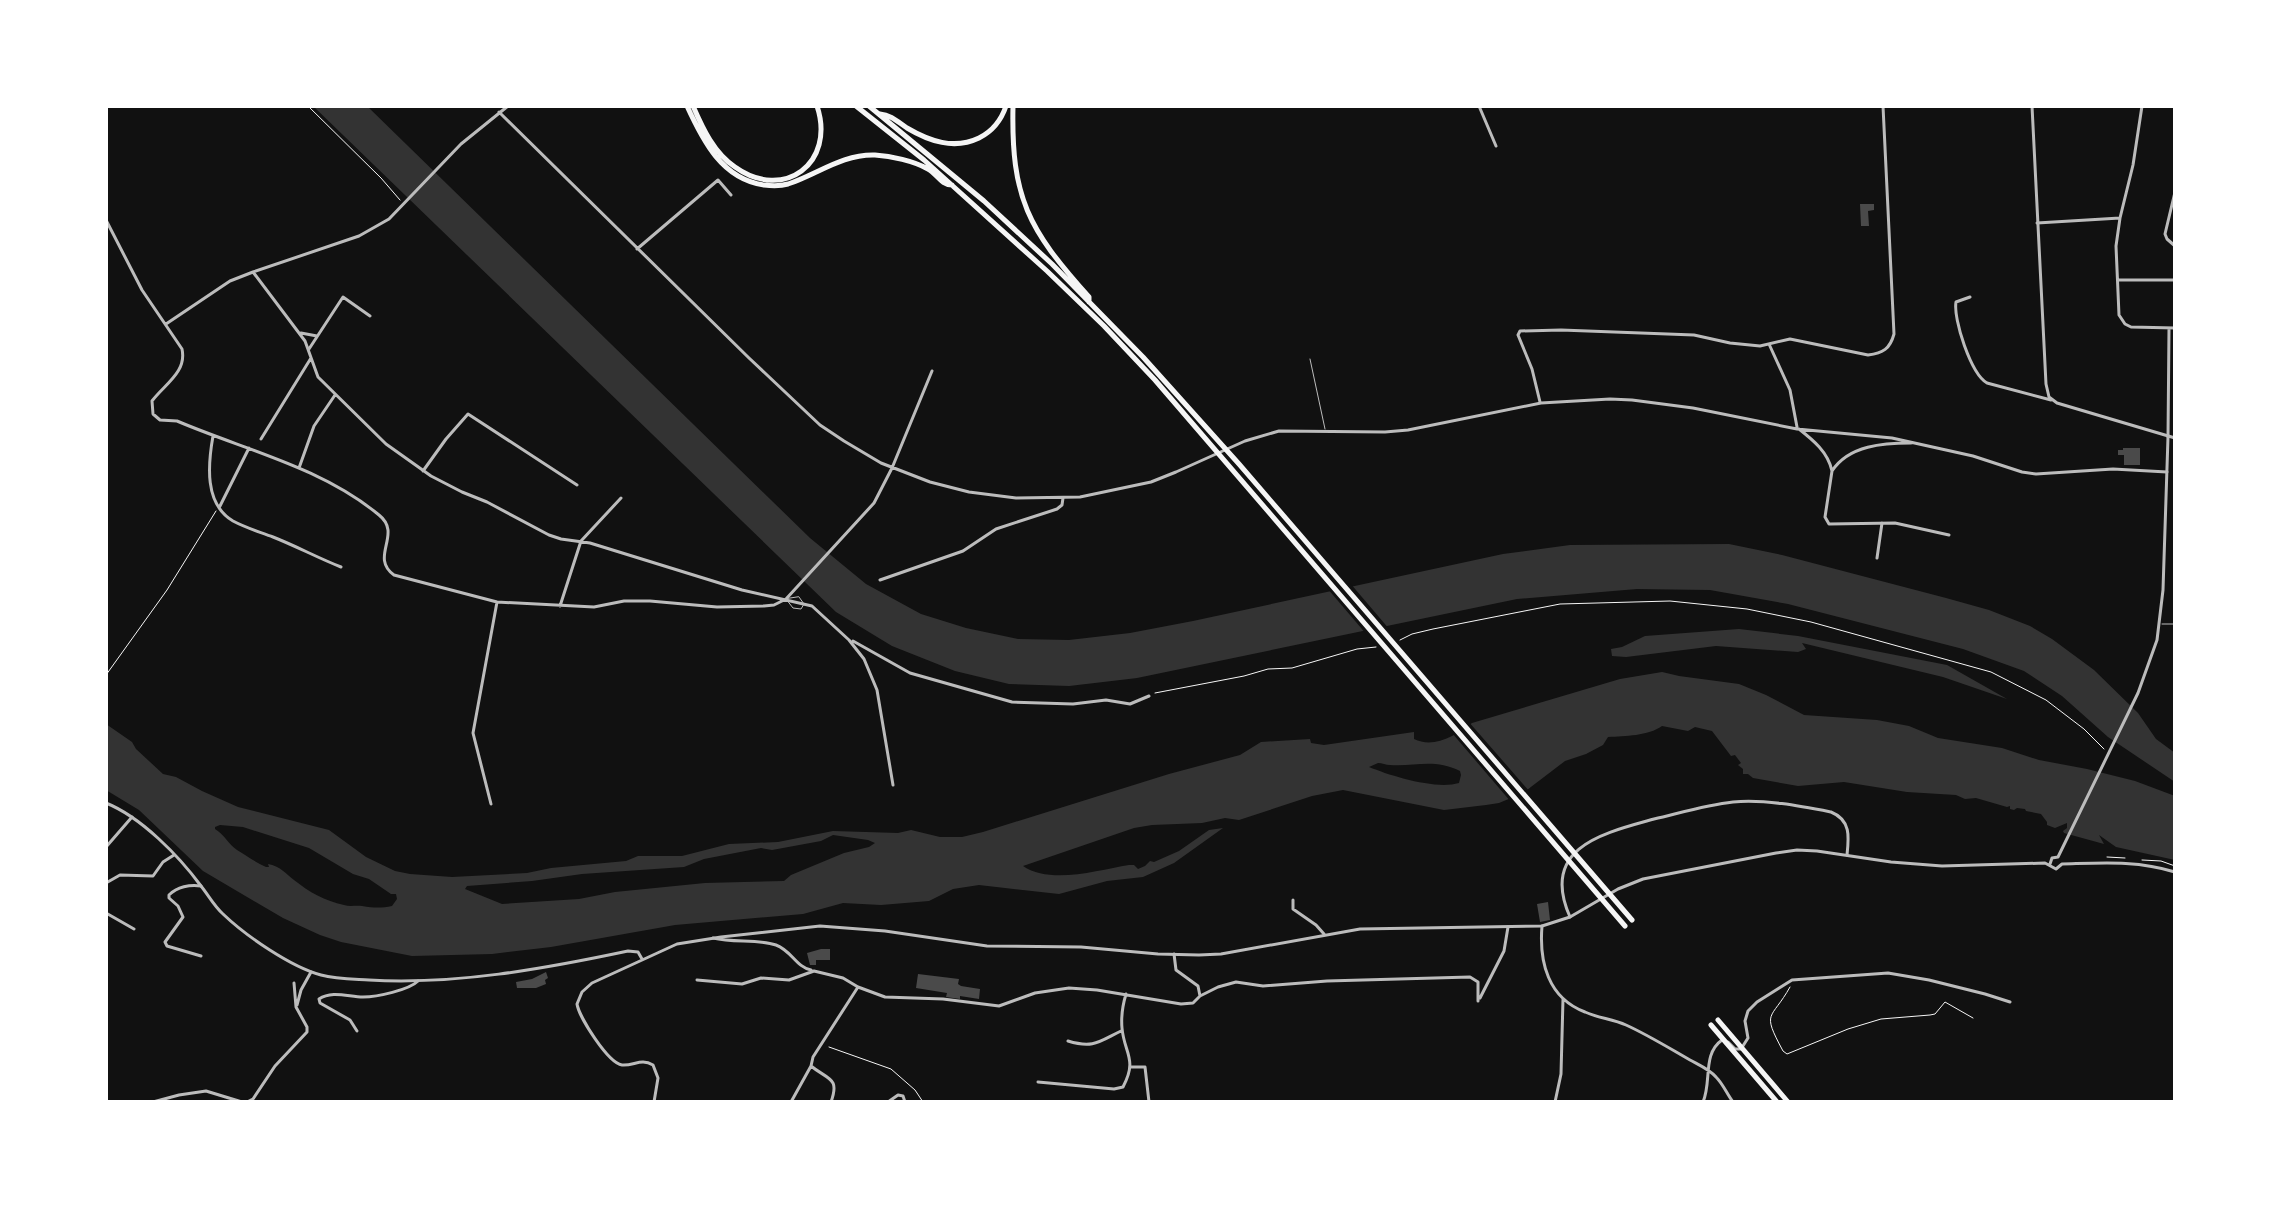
<svg xmlns="http://www.w3.org/2000/svg" width="2281" height="1208" viewBox="0 0 2281 1208" font-family="Figtree,sans-serif">
<style>
.water{fill:#333;fill-rule:evenodd}
.pier{fill:#111}
.building{fill:#4a4a4a}
.lines{fill:none;stroke-linecap:round;stroke-linejoin:round}
.path{stroke:#f5f5f5;stroke-width:1}
.service{stroke:#bcbcbc;stroke-width:1}
.minor{stroke:#bcbcbc;stroke-width:3}
.tertiary{stroke:#bcbcbc;stroke-width:3}
.motorway{stroke:#f5f5f5;stroke-width:5}
</style>
<rect width="100%" height="100%" fill="#111"/>
<!-- water -->
<path class="water" d="M313 106H367L810 538 866 584 921 614 966 628 1018 639 1069 640 1130 633 1193 621 1503 554 1570 545 1729 544 1782 555 1946 598 1989 610 2030 626 2052 639 2094 670 2138 713 2156 739 2175 753V782L2108 737 2062 696 2024 671 1963 649 1788 604 1710 590 1637 589 1517 599 1137 678 1069 686 1009 684 955 671 892 646 836 612Z
M1739 629 1798 636 1947 665 2007 699 1943 677 1802 643 1806 649 1798 652 1716 646 1626 657 1612 656 1611 649 1622 647 1645 636Z
M1662 672 1679 676 1739 684 1766 695 1804 715 1877 720 1909 726 1938 738 2002 748 2039 760 2087 769 2135 781 2175 796V860L2116 847 2099 835 2104 844 2064 833 2063 831 2067 828V823L2055 828 2047 825V822L2041 814 2026 811 2025 809 2017 808 2014 810 2010 809V806L2007 807 1976 798 1965 799 1956 795 1907 792 1844 782 1798 786 1753 778 1748 774H1743V769L1738 765 1741 763 1735 755 1731 756 1712 731 1695 727 1688 731 1662 726C1648 736 1625 736 1608 737L1603 745 1586 754 1565 761 1523 793 1499 803 1486 805 1444 810 1343 790 1312 796 1239 820 1225 818 1202 823 1152 825 1134 828 1023 866C1051 885 1098 870 1129 865H1134L1138 869 1145 866 1150 861 1154 862 1179 851 1209 830 1223 828 1174 863 1143 877 1107 881 1059 894 979 885 953 889 929 901 881 905 843 903 803 914 675 925 551 947 492 954 412 956 341 942 320 935 283 918 203 871 139 810 106 790V724L132 742 136 749 163 774 176 777 202 791 238 807 329 830 366 857 395 871 410 874 452 877 527 873 551 868 626 861 638 856H682L729 844 778 842 833 831 898 833 911 830 940 837H962L983 832 1169 774 1240 755 1261 742 1310 739 1311 743 1324 745 1414 732V739C1434 749 1456 735 1472 723L1620 679ZM1378 763C1382 763 1386 765 1390 765 1414 767 1434 758 1460 771L1461 775 1459 783C1436 790 1391 776 1369 767ZM220 825 243 827 309 848 353 874 369 879 391 894H396L397 899 392 906C382 908 374 908 362 906 356 905 350 907 344 905 325 901 309 892 294 880 286 874 280 866 268 864L269 867H266C255 862 247 856 237 850 229 845 224 834 215 829V827ZM833 835 868 840 875 843 869 847 844 853 791 875 784 881 705 883 615 892 579 899 502 904 465 889 467 886 532 881 582 874 684 867 704 859 761 848 772 850 821 841Z"/>
<!-- pier -->
<path class="pier" d="M1350 583 1390 630 1367 635 1327 588Z
M1468 721 1530 792 1525 796 1511 802 1452 733Z"/>
<!-- building -->
<path class="building" d="M1860 204H1874V210L1868 211 1869 226H1861Z
M2123 448H2140V465H2124V455H2118V450H2123Z
M1548 902 1550 920 1540 922 1537 904Z
M821 949H830V960H816V965H810L807 953Z
M546 972 548 978 545 980 546 984 536 988H517L516 982 532 979Z
M918 974 959 979 958 984 961 986 980 989 979 999 960 996V999L946 997 947 993 916 988Z"/>
<g class="lines">
<!-- path -->
<path class="path" d="M308 106 381 178 400 200
M1400 640 1412 634 1433 629 1560 604 1670 601 1747 609 1811 622 1991 672 2046 700 2084 729 2104 749
M106 675 167 590 216 511
M1155 693 1244 676 1268 669 1292 668 1357 649 1376 647
M2107 857 2125 858
M2142 860 2161 861 2175 866
M1790 987C1771 1021 1761 1010 1783 1051L1787 1054 1848 1029 1881 1019 1930 1015 1935 1014 1945 1002 1973 1018
M829 1047 891 1069 915 1090 923 1102"/>
<!-- service -->
<path class="service" d="M1310 359 1325 429
M799 597 804 604 801 609 793 608 786 599Z
M2162 624H2175"/>
<!-- minor -->
<path class="minor" d="M1479 106 1496 146
M2142 106 2133 165 2120 218 2116 246 2119 315 2125 324 2131 327 2175 328
M499 112 749 358 820 425 844 441 881 463 930 482 969 492 1016 498 1080 497 1151 482 1176 472 1245 441 1279 431 1385 432 1408 430 1541 403 1610 399 1632 400 1693 408 1797 429 1892 438 1973 456 2022 472 2036 474 2113 469 2167 472
M2175 192 2165 234 2167 239 2175 246
M106 220 142 290 182 349C187 372 165 384 152 401L153 414 160 420 177 421C245 450 321 467 379 515 403 534 369 557 394 575L497 602 594 607 624 601H650L717 607 764 606 774 605 786 599 874 503 892 468 932 371
M2037 223 2120 218
M637 249 718 180 731 195
M253 272 305 341 318 377 386 444 431 476 462 492 487 502 549 535 561 539 590 543 742 590 812 606 849 640 864 659 877 690 893 785
M2119 280H2175
M1970 297 1956 302C1953 319 1971 374 1987 383L2051 400
M166 324 230 281 253 272 359 236 389 219 461 144 508 106
M301 333 317 336
M1769 344 1790 390 1797 427
M309 349 343 297 370 316
M1540 402 1532 369 1518 335 1520 331 1561 330 1694 335 1730 343 1760 346 1790 339 1868 355C1883 353 1890 349 1894 334L1883 106
M1799 429C1813 440 1828 452 1832 471L1825 517 1829 524 1895 523 1949 535
M213 436C208 464 204 504 233 521 246 528 260 532 273 537 296 546 318 558 341 567
M2168 437 2169 329
M261 439 311 358
M299 468 314 426 335 395
M423 471 446 439 468 414 577 485
M1832 471C1849 445 1884 443 1911 443
M220 506 249 448
M1877 558 1882 523
M880 580 963 551 996 529 1057 509 1062 505 1063 498
M560 606 581 541 621 498
M853 641 910 673 1012 702 1073 704 1106 700 1130 704 1149 696
M491 804 473 733 497 602
M106 847 132 817
M106 883 120 875 153 876 163 862 174 855
M1293 900V909L1316 925 1324 934
M106 913 134 929
M1570 917C1539 847 1604 833 1654 819 1680 813 1706 805 1733 802 1764 799 1800 806 1831 812 1851 820 1849 837 1847 855
M1542 926C1539 962 1548 998 1585 1012 1598 1018 1613 1019 1626 1025 1648 1035 1669 1048 1690 1060 1699 1065 1709 1069 1716 1077 1723 1084 1727 1094 1733 1102
M713 938C734 943 757 939 776 945 792 951 796 967 811 970
M201 956 167 946 165 942 183 917 178 906 169 898V895C177 887 190 884 201 886
M697 980 742 984 761 978 789 980 814 971 843 978 858 987 885 997 943 999 999 1006 1035 993 1069 988 1097 990 1181 1004 1193 1003 1200 996 1198 986 1176 970 1174 954
M1200 996 1218 987 1236 982 1263 986 1327 981 1470 977 1478 982V1001
M1480 998 1504 951 1508 927
M297 1005 301 990 311 972
M357 1031 350 1020 320 1003 319 999C332 990 349 997 363 997 377 997 409 990 418 981
M1068 1041C1094 1049 1100 1041 1121 1031
M1728 1042 1735 1049H1741L1748 1038 1745 1021 1748 1011 1757 1002 1792 980 1888 973 1929 980 1985 994 2010 1002
M811 1066C828 1080 840 1077 831 1102
M1130 1067H1145L1149 1102
M1038 1082 1114 1089 1123 1087C1138 1059 1124 1053 1122 1028 1121 1017 1123 1004 1126 994
M153 1102 179 1095 206 1091 242 1102
M247 1102 253 1099 275 1066 307 1032V1027L296 1007 294 983
M791 1102 811 1066 813 1057 858 987
M888 1102 898 1095 903 1096 905 1102
M1555 1102 1561 1074 1563 999
M1703 1102C1712 1082 1702 1054 1722 1040"/>
<!-- tertiary -->
<path class="tertiary" d="M2032 106 2046 384 2049 397 2057 403 2175 438
M106 803C141 817 179 856 201 886 209 896 214 906 223 914 246 936 291 967 321 975 336 979 353 979 369 980 455 985 543 969 628 951L638 952 642 959
M2050 864 2052 858 2058 857 2138 693 2157 640 2163 590 2168 437
M654 1102 658 1078 653 1065C641 1058 634 1066 622 1065 608 1063 579 1017 577 1004L582 992 592 983 677 944 721 937 820 926 885 931 987 946 1081 947 1158 954 1199 955 1221 954 1360 929 1542 926 1570 917 1618 889 1643 879 1776 853 1797 850 1817 851 1891 862 1942 866 2045 863 2056 869 2062 864C2101 863 2137 860 2175 872"/>
<!-- motorway -->
<path class="motorway" d="M687 106C703 141 722 179 764 185 773 186 781 186 788 184 818 174 842 154 875 155 891 156 914 161 928 169 937 174 941 185 952 185
M693 106C703 129 714 153 735 167 784 202 836 163 817 106
M856 106 924 160 1047 271 1104 326 1155 380 1625 926
M869 106 984 201 1052 264 1143 357 1239 464 1632 920
M1013 106C1011 198 1028 229 1089 297V302
M880 114C891 115 898 122 907 128 929 141 954 150 979 138 993 131 1001 121 1006 106
M1718 1020 1788 1102
M1711 1025 1777 1102"/>
</g>
<!-- border -->
<rect width="2281" height="1208" fill="none" stroke="#ffffff" stroke-width="216"/>
</svg>
